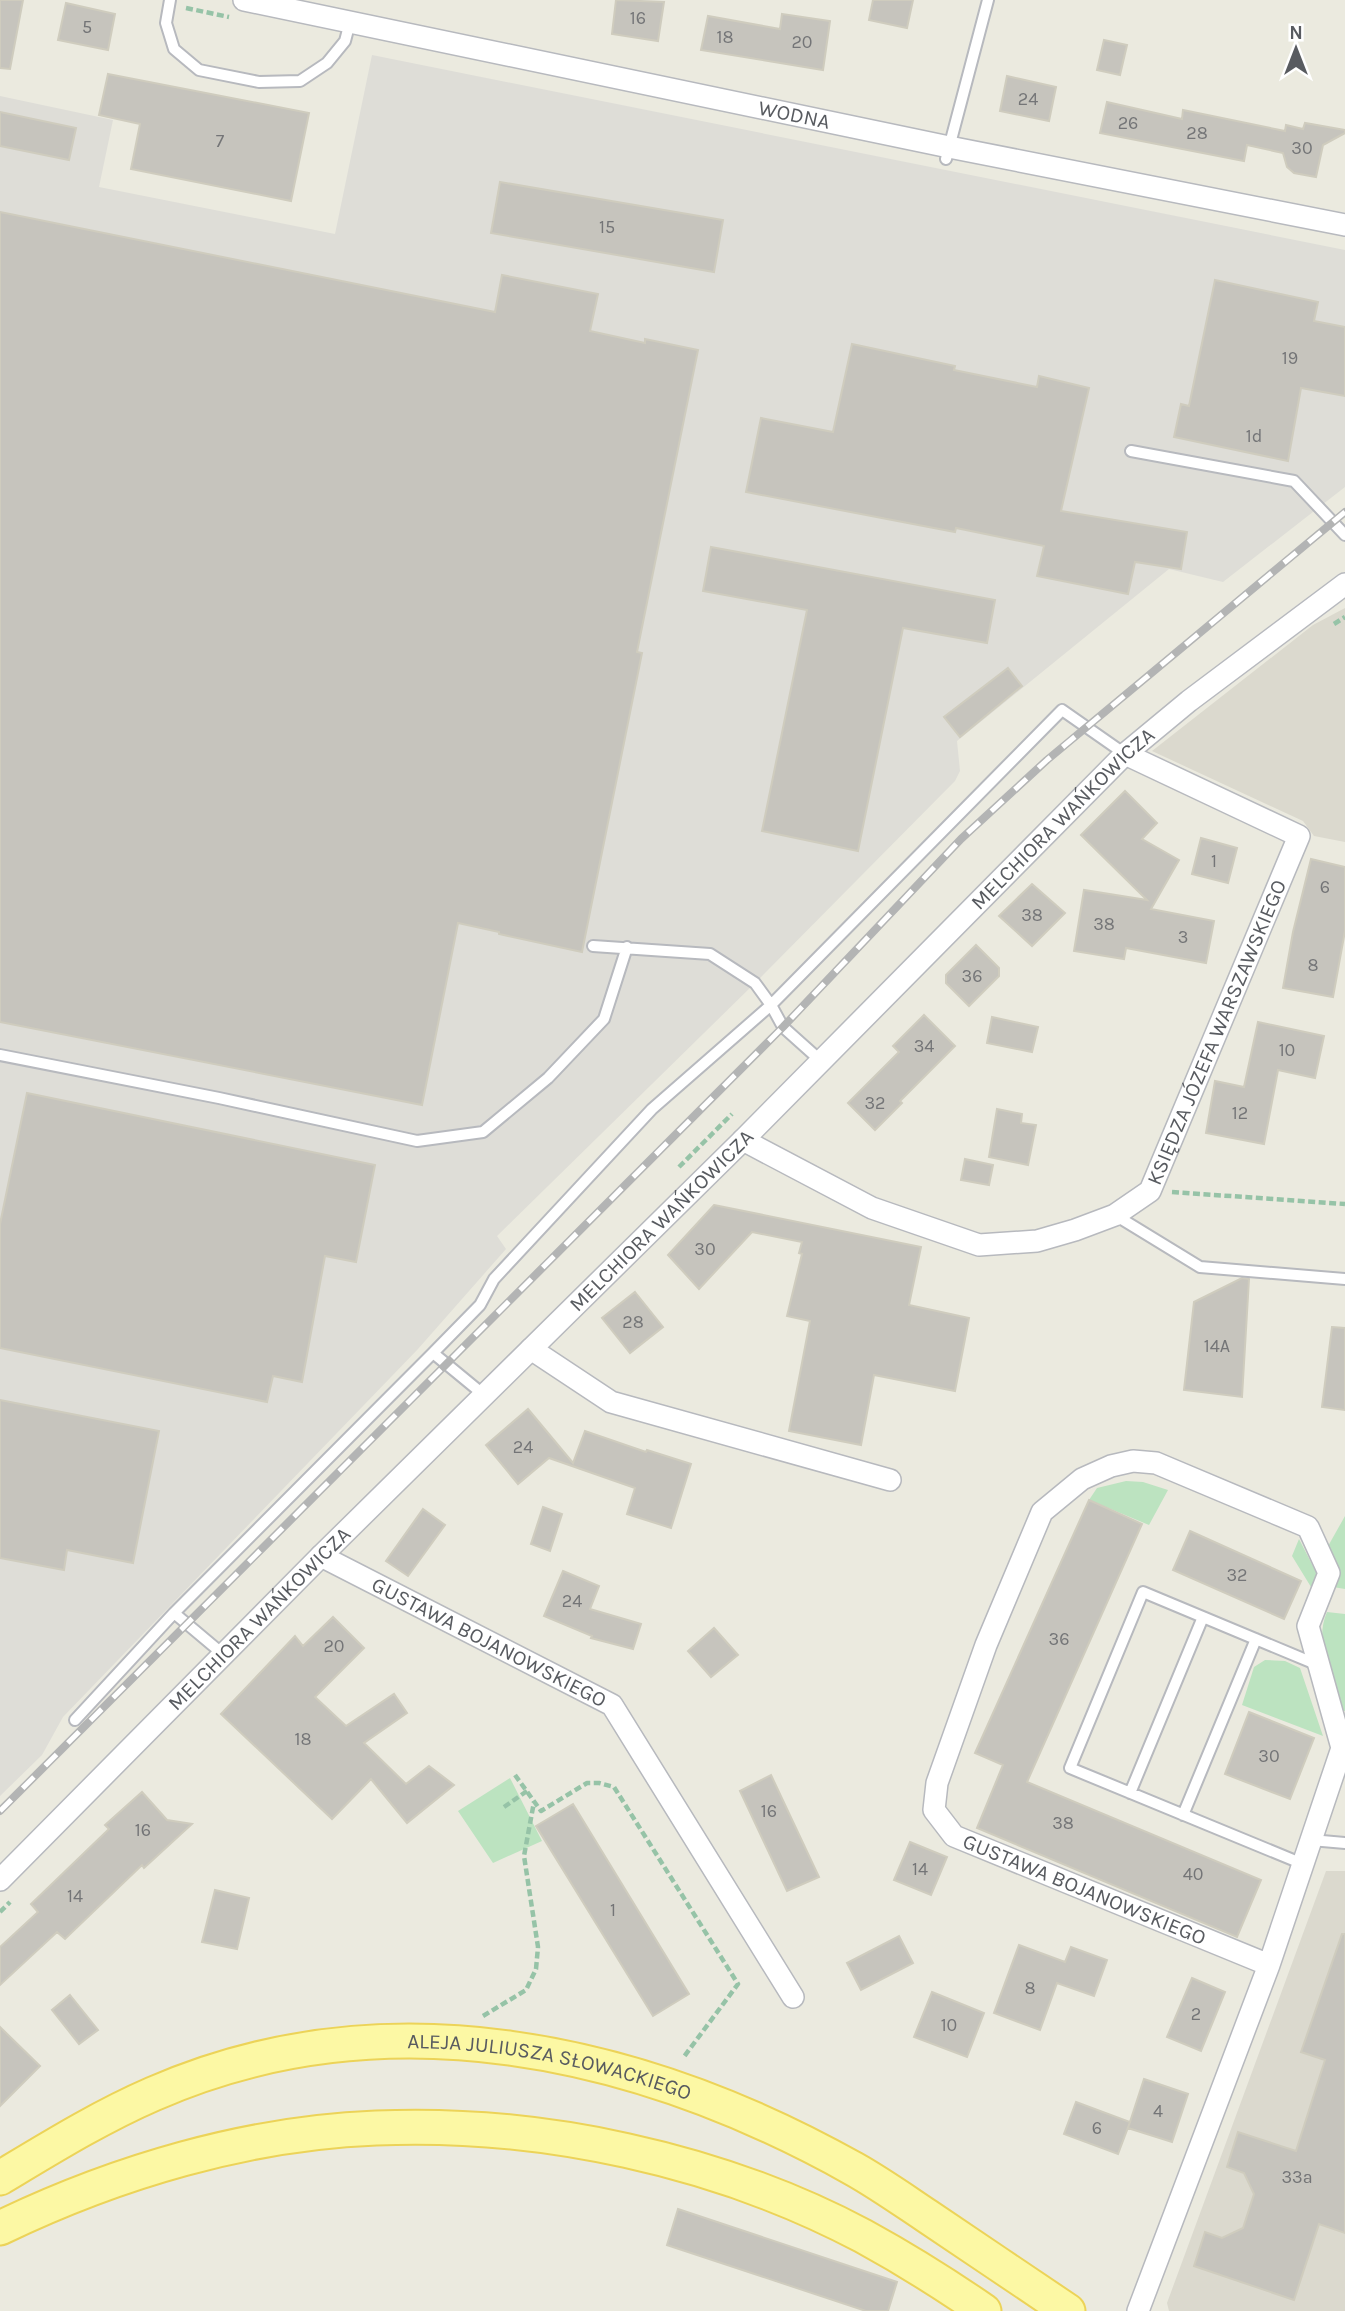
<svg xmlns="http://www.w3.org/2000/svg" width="1345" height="2311" viewBox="0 0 1345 2311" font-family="Karla,sans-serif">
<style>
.industrial{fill:#deddd7}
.education{fill:#dbd9ce}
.green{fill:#bce3c0}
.building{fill:#c6c4bd;stroke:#cfccbe;stroke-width:2}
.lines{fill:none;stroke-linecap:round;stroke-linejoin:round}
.service-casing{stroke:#b7b9be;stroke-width:14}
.minor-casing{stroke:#b7b9be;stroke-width:24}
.primary-casing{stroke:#ecd358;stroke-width:37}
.path{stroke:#96c3a7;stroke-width:4.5;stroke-dasharray:7 3.5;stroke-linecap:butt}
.service{stroke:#fff;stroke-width:10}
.minor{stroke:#fff;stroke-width:21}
.primary{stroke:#fcf8a4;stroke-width:33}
.rail-casing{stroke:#b3b4b4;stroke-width:8}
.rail{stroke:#fff;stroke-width:5;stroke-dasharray:16;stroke-linecap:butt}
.labels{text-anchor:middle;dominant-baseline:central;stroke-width:6;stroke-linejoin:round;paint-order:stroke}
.number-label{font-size:18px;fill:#747577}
.street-label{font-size:21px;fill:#585b60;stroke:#fff}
</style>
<rect width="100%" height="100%" fill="#ebeadf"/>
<!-- industrial -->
<path class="industrial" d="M372 55 1345 250V487L1223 582 1169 569 957 741 960 771 955 781 755 983 497 1236 506 1249 418 1349 63 1717 42 1755 0 1796V96L113 120 99 187 335 234Z"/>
<!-- education -->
<path class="education" d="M1345 608V842L1314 836 1303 821 1152 751 1313 625Z
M1326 1871H1345V2311H1169L1167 2303Z"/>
<!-- green -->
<path class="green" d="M1126 1481 1143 1482 1168 1490 1149 1525 1089 1500 1097 1488Z
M1345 1516V1589L1333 1587 1340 1572 1327 1548Z
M1299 1539 1317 1574 1311 1587 1292 1556Z
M1327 1612 1345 1614V1711H1342C1333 1680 1313 1643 1327 1612Z
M1265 1660 1285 1661 1300 1668 1323 1736 1242 1705 1254 1667Z
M510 1778 542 1841 493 1863 458 1811Z"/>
<!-- building -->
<path class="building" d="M0 0H23L10 69 0 68Z
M616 0 664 2 658 41 612 34Z
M873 0H913L907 28 869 20Z
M66 3 115 14 108 50 58 40Z
M782 14 830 21 823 70 701 50 708 16 780 29Z
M1104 40 1127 45 1120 75 1097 70Z
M108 74 309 113 291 201 131 169 140 124 99 115Z
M1007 76 1056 87 1049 121 1000 111Z
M1107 102 1182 119 1183 110 1285 131 1286 125 1303 129 1305 123 1345 130V133L1323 145 1316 177 1294 173 1287 167 1283 153 1247 145 1244 161 1100 133Z
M0 112 76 128 69 160 0 146Z
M500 182 723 220 714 272 491 233Z
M0 212 495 312 502 275 598 294 590 331 645 343V339L698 350 637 652 642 653 582 952 499 934V932L458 923 422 1105 0 1022Z
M1215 280 1318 302 1314 321 1345 327V396L1301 388 1288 461 1174 437 1181 404 1189 406Z
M852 344 955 366 954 370 1037 387 1039 376 1089 388 1061 511 1187 532 1181 569 1135 562 1128 594 1037 576 1044 546 956 528 955 532 746 492 761 418 833 432Z
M711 547 995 600 987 643 903 628 858 851 762 831 807 610 703 591Z
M1008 668 1022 686 960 737 944 717Z
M1125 791 1157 823 1142 839 1179 860 1151 909 1214 921 1206 963 1126 948 1124 959 1074 951 1084 890 1147 900 1081 835Z
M1201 838 1237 848 1228 883 1192 874Z
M1311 859 1345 867V931L1333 997 1283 988 1293 932Z
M1032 884 1065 913 1032 946 999 916Z
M976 945 999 968V976L969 1006 946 983V975Z
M924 1015 955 1046 900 1101 902 1103 875 1130 848 1103 899 1052 893 1046Z
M992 1017 1038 1027 1032 1052 987 1043Z
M1258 1022 1324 1036 1315 1078 1278 1070 1264 1144 1206 1133 1215 1081 1244 1087Z
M27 1093 375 1165 356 1262 325 1256 302 1382 273 1376 267 1402 0 1348V1224Z
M997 1109 1022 1114 1021 1123 1036 1125 1028 1165 989 1157Z
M965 1159 993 1165 989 1185 961 1180Z
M714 1205 921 1247 909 1305 969 1318 955 1391 874 1375 861 1445 789 1431 810 1321 787 1316 802 1254 799 1253 802 1242 752 1232 699 1289 668 1255Z
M1242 1278 1249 1279 1242 1397 1184 1390 1194 1302Z
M635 1292 663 1327 630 1353 602 1318Z
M1332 1327 1345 1328V1410L1322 1407Z
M0 1400 159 1431 133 1563 67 1550 64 1570 0 1558Z
M528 1409 573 1463 585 1431 646 1452 647 1450 691 1464 671 1528 627 1514 635 1488 549 1458 518 1484 486 1445Z
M1089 1500 1142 1524 1027 1782 1261 1880 1237 1937 977 1828 1003 1765 975 1753Z
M543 1507 562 1514 550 1551 531 1544Z
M423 1509 445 1525 408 1576 386 1561Z
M1190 1531 1301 1581 1284 1619 1173 1570Z
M563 1571 599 1586 590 1609 641 1624 633 1649 591 1638 592 1636 544 1616Z
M333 1617 364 1648 315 1697 346 1726 394 1694 407 1713 364 1743 406 1784 429 1766 454 1785 407 1823 371 1779 332 1819 221 1714 295 1636 303 1646Z
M714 1628 738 1655 711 1677 688 1651Z
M1249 1712 1314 1738 1290 1799 1225 1774Z
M771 1775 819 1877 787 1891 740 1791Z
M142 1792 167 1820 192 1824 144 1868 142 1865 65 1939 57 1932 0 1985V1947L38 1912 31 1904 109 1829 105 1825Z
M573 1804 689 1994 653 2016 536 1826Z
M910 1842 947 1857 931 1895 894 1880Z
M215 1890 249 1898 237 1949 202 1942Z
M1342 1934H1345V2233L1319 2224 1294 2300 1194 2266 1205 2232 1222 2238 1243 2228 1254 2194 1244 2173 1227 2167 1238 2132 1296 2151 1325 2060 1301 2052Z
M899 1936 913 1963 861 1990 847 1963Z
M1019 1945 1065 1962 1071 1947 1107 1960 1094 1996 1057 1983 1040 2030 994 2013Z
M1192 1978 1225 1992 1201 2051 1167 2037Z
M932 1992 984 2013 967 2057 914 2037Z
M70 1995 98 2030 79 2044 52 2010Z
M0 2027 40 2066 0 2106Z
M1144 2079 1188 2094 1172 2142 1128 2128Z
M1076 2102 1130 2122 1118 2154 1064 2134Z
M678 2209 897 2282 888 2311H866L667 2245Z"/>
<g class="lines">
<defs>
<path id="service" d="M170 0 166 23 174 49 199 70 259 82 300 81 327 63 345 41 350 22
M946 159 988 0
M1131 451 1294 481 1345 535
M0 1055 219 1098 417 1141 483 1132 548 1078 604 1019 627 947
M821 1061 783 1027 771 1005 1062 710 1125 754
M1115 1215 1200 1267 1345 1279
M484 1395 433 1353 480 1305 494 1279 652 1109 771 1005 755 983 710 954 593 946
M224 1655 174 1613 433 1353
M75 1720 174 1613
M1130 1793 1203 1617
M1183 1815 1256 1639
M1311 1840 1345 1843
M1303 1864 1070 1768 1143 1592 1318 1665"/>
<g id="minor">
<path id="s1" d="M244 0 949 147 1345 225"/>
<path id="s2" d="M743 1140 872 1208 979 1245 1037 1241 1075 1230 1115 1215 1150 1191 1299 836 1125 754"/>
<path d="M531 1349 611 1402 890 1480"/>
<path id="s3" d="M321 1556 612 1705 793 1997"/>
<path id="s4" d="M0 1880 321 1556 743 1140 1125 754 1189 701 1345 584"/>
<path id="s5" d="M1138 2311 1269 1965 1342 1748 1308 1626 1329 1573 1308 1527 1156 1463 1133 1461 1111 1466 1082 1479 1042 1512 986 1645 937 1783 934 1810 954 1836 1269 1965"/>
</g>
<g id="primary">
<path id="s6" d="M0 2178C50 2148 100 2117 153 2094 386 1992 640 2049 854 2169 879 2183 903 2200 927 2216 974 2248 1021 2279 1068 2311"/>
<path d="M0 2228C116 2172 247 2133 376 2128 539 2121 718 2159 863 2236 905 2259 945 2284 984 2311"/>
</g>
</defs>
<!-- service casing -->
<use href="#service" class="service-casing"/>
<!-- minor casing -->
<use href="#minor" class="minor-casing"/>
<!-- primary casing -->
<use href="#primary" class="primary-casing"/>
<!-- path -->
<path class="path" d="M186 8 229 17
M1334 624 1345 617
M679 1167 732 1114
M1172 1192 1345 1204
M515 1775 541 1811 587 1783H599L614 1787 738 1984 683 2058
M504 1807 527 1791
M0 1912 10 1902
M483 2016 526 1990 536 1969 538 1947 524 1856 534 1802"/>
<!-- service -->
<use href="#service" class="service"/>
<!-- minor -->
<use href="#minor" class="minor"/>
<!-- primary -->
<use href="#primary" class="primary"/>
<defs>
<path id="rail" d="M0 1811 783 1027 961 839 1047 760 1345 512"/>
</defs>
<!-- rail casing -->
<use href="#rail" class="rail-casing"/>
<!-- rail -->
<use href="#rail" class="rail"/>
</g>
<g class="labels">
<!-- number labels -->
<g class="number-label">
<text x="638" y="18">16</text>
<text x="87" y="27">5</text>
<text x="725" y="37">18</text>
<text x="802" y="42">20</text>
<text x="1028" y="99">24</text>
<text x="1128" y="123">26</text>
<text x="1197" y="133">28</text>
<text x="220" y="141">7</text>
<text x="1302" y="148">30</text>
<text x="607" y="227">15</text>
<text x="1290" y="358">19</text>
<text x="1254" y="436">1d</text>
<text x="1214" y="861">1</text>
<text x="1325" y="887">6</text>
<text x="1032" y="915">38</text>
<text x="1104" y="924">38</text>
<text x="1183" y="937">3</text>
<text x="1313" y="965">8</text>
<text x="972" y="976">36</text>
<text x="924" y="1046">34</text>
<text x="1287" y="1050">10</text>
<text x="875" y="1103">32</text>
<text x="1240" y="1113">12</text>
<text x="705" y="1249">30</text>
<text x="633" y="1322">28</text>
<text x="1217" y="1346">14A</text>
<text x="523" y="1447">24</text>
<text x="1237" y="1575">32</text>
<text x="572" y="1601">24</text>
<text x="1059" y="1639">36</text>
<text x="334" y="1646">20</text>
<text x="303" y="1739">18</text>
<text x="1269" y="1756">30</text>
<text x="769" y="1811">16</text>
<text x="1063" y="1823">38</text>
<text x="143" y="1830">16</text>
<text x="920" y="1869">14</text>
<text x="1193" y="1874">40</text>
<text x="75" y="1896">14</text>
<text x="613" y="1910">1</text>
<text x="1030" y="1988">8</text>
<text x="1196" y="2014">2</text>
<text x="949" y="2025">10</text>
<text x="1158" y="2111">4</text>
<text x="1097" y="2128">6</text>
<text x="1297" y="2177">33a</text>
</g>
<!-- street labels -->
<g class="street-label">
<text stroke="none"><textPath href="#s1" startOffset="562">WODNA</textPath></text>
<text stroke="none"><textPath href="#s4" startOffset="1502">MELCHIORA WAŃKOWICZA</textPath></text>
<text stroke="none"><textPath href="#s2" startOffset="614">KSIĘDZA JÓZEFA WARSZAWSKIEGO</textPath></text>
<text stroke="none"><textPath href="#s4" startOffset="934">MELCHIORA WAŃKOWICZA</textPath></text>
<text stroke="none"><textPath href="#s4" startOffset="368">MELCHIORA WAŃKOWICZA</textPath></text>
<text stroke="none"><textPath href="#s3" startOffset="189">GUSTAWA BOJANOWSKIEGO</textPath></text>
<text stroke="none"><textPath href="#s5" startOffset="1619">GUSTAWA BOJANOWSKIEGO</textPath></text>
<text stroke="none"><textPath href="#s6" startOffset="581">ALEJA JULIUSZA SŁOWACKIEGO</textPath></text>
</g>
</g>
<!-- north arrow -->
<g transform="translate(1296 49)" stroke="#ffffff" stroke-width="5" paint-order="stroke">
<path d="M0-5L12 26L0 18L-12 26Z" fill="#585b60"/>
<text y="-10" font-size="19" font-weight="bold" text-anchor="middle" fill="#585b60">N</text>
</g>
</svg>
